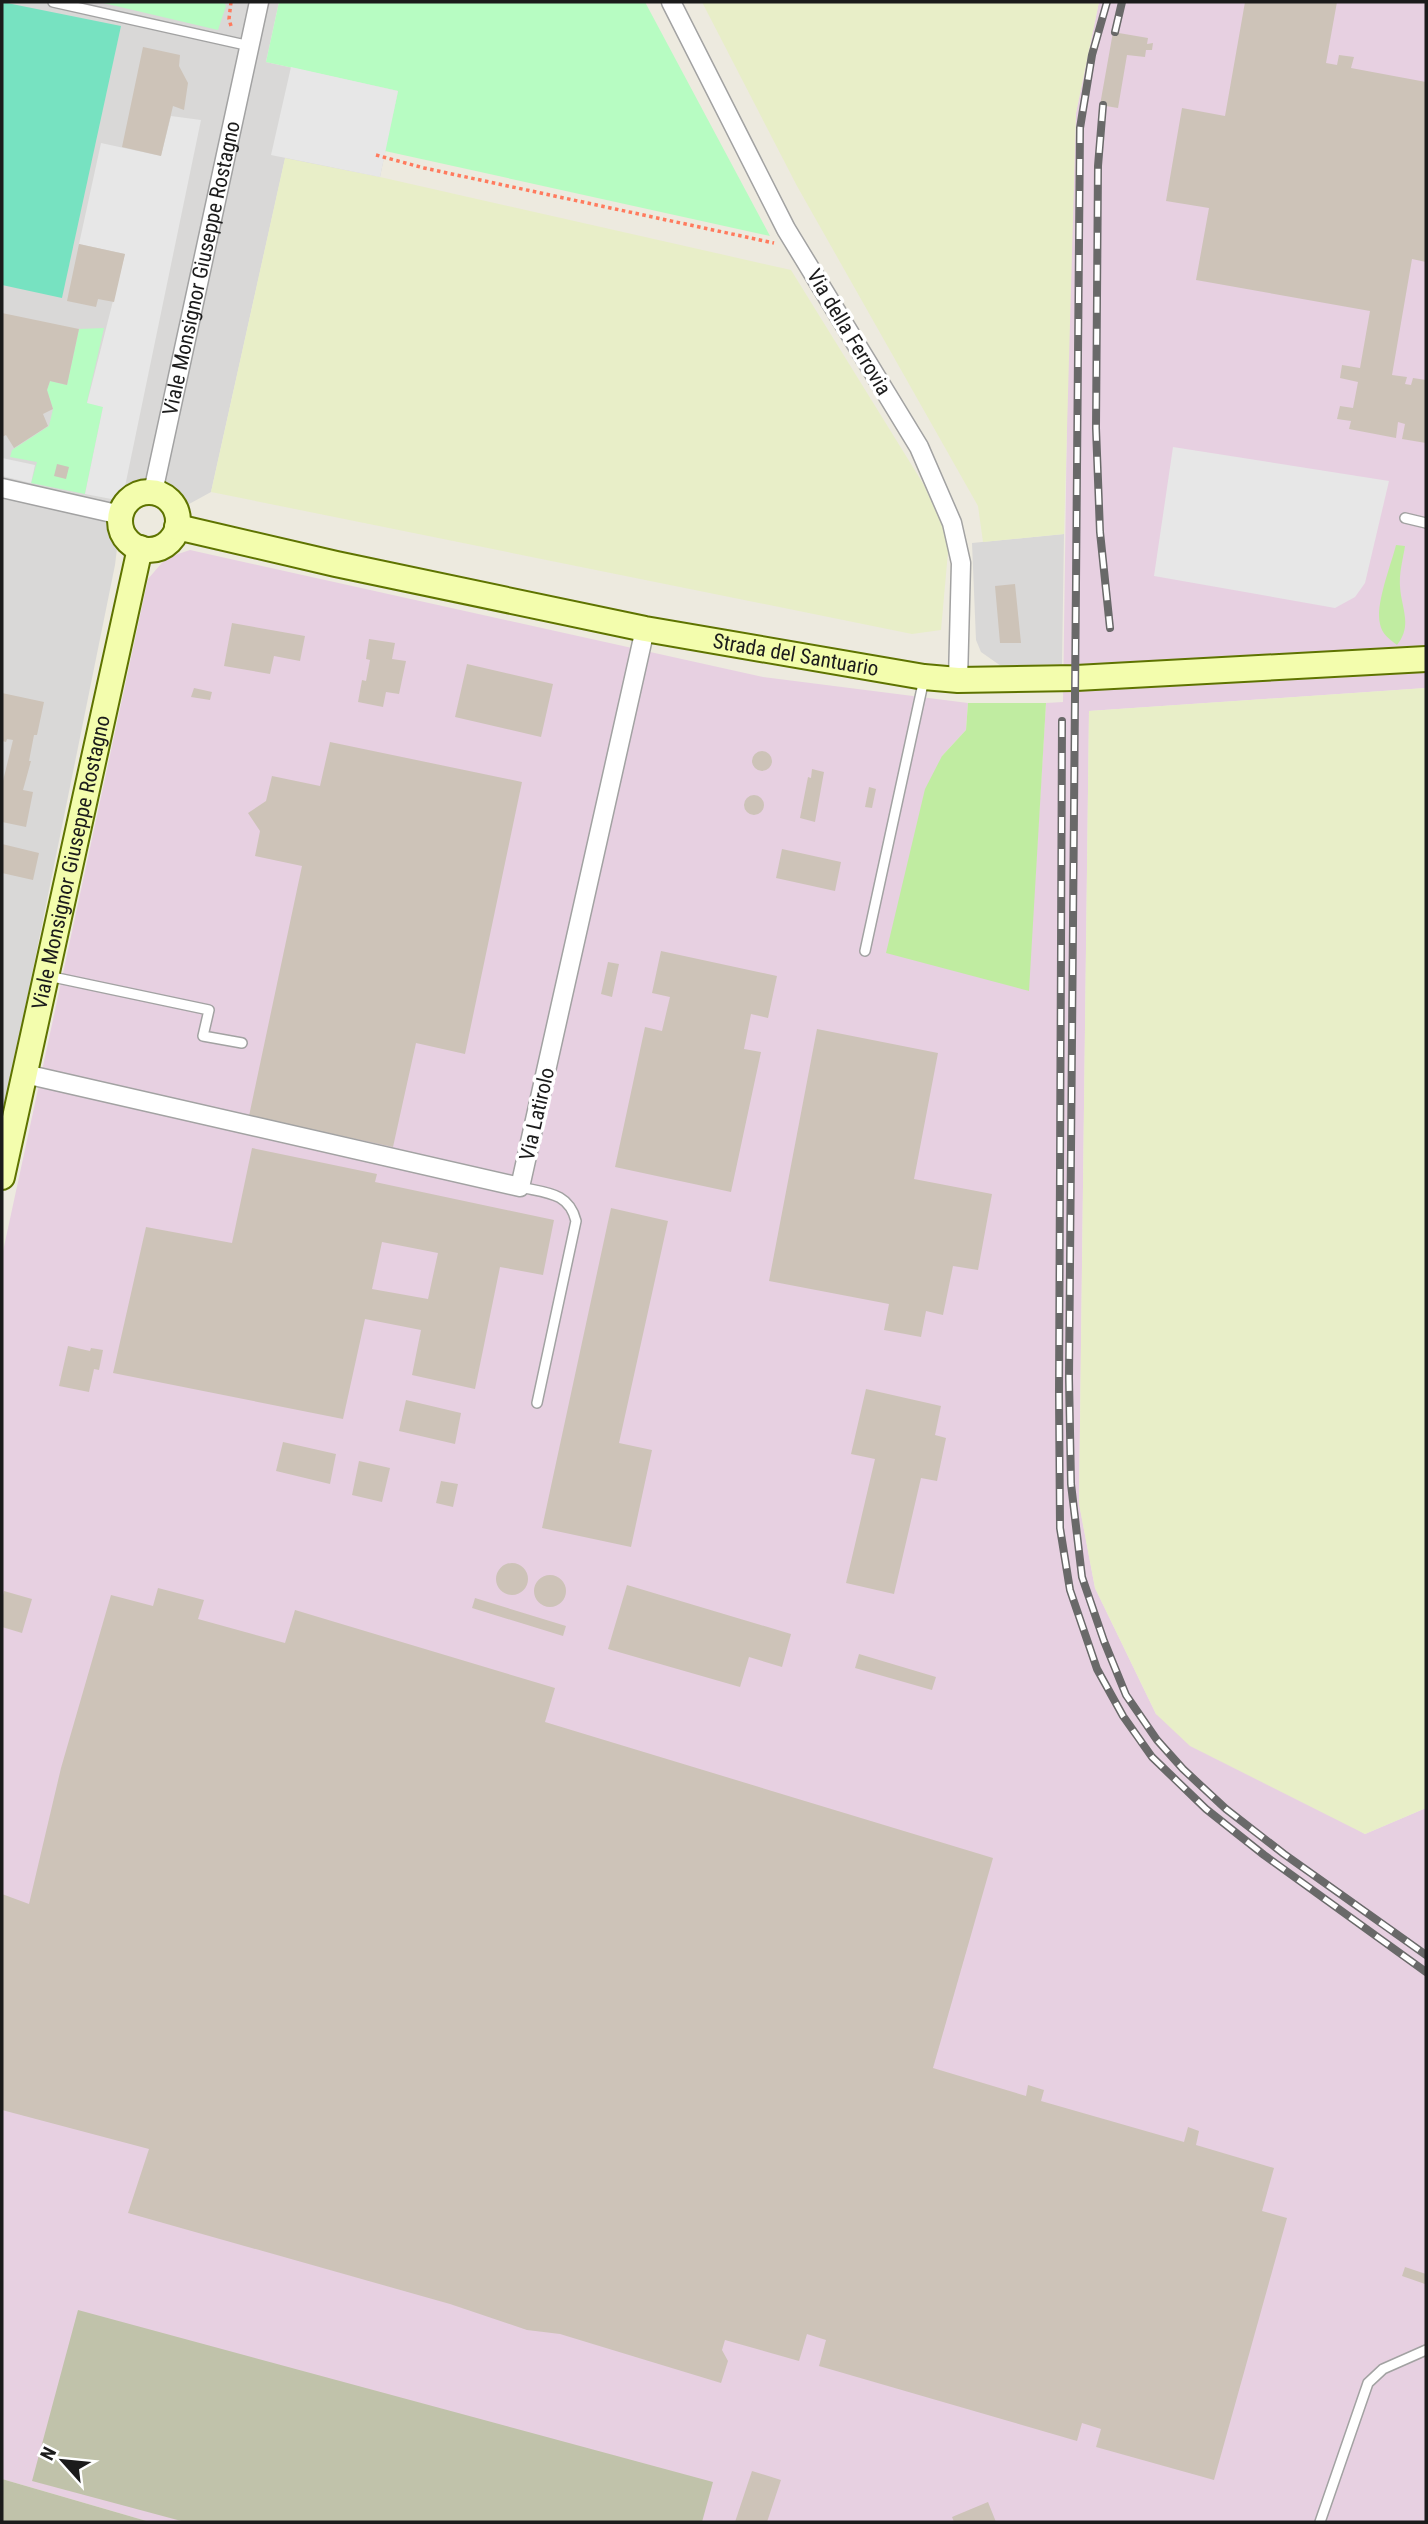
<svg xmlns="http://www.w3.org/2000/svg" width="1428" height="2524" viewBox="0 0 1428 2524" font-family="'Roboto Condensed',sans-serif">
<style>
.residential{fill:#d9d8d7}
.industrial{fill:#e7d0e1}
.construction{fill:#c0c2aa}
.farmland{fill:#e8eec8}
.grass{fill:#c0eca1}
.park{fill:#b7fcc2}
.pitch{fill:#77e2c1}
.parking{fill:#e7e7e7}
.building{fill:#cdc3b8;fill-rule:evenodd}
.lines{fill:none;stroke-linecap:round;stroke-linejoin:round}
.lane-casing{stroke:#a2a2a2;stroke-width:12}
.street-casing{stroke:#a2a2a2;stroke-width:21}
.secondary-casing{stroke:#5e7300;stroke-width:28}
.path{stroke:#ff7b5e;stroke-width:3.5;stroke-dasharray:3.5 3.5;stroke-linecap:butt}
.lane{stroke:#fff;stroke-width:9}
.street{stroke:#fff;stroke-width:18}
.secondary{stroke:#f3fdad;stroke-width:24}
.rail-casing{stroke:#696969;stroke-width:8}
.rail{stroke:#fff;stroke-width:5;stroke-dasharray:16;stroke-linecap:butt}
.labels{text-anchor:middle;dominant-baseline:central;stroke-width:7;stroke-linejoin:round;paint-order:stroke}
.street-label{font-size:21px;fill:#1b1b1b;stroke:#fff}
</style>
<rect width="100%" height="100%" fill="#edeadf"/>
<!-- residential -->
<path class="residential" d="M2 2H279L266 62 398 91 380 177 285 159 211 492 180 509 123 499 115 565 2 1122Z
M1064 534 1062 664 1001 666 981 652 976 640 972 543Z"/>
<!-- industrial -->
<path class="industrial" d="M1099 2H1426V688L1089 711 1079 1503 1095 1588 1156 1714 1365 1834 1426 1808V2522H150L2 2479V1256L148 579 166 558 190 550 763 677 968 703 966 730 942 756 1028 991 1046 703 1063 702 1068 345 1076 113Z"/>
<!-- construction -->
<path class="construction" d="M78 2310 713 2482 702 2522H185L32 2481Z
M2 2479 150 2522H2Z"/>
<!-- farmland -->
<path class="farmland" d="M702 2H1099L1076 113 1064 534 983 542 978 506 797 186Z
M285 158 380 177 791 270 924 485 949 541 941 630 912 634 211 492Z
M1426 688V1808L1365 1834 1190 1746 1156 1714 1095 1588 1079 1504 1089 711Z"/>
<!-- grass -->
<path class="grass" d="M1396 545 1405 546C1403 559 1399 573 1400 586 1401 608 1413 625 1397 645 1389 639 1382 634 1380 624 1375 605 1391 565 1396 545Z
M968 703H1046L1029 991 886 953 925 789 942 756 966 730Z"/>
<!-- park -->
<path class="park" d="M99 2H224L226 6 218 30Z
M279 2H645L770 236 385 151 398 91 266 62Z
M104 328 87 402 103 407 85 494 31 483 37 462 10 457 12 450 49 426 53 409 47 390 50 381 67 385 79 329Z"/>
<!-- pitch -->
<path class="pitch" d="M2 2 121 26 62 298 2 285Z"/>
<!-- parking -->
<path class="parking" d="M291 67 398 91 380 177 271 155Z
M171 116 201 120 122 501 85 494 103 407 87 403 125 254 79 244 101 143 161 156Z
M1173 447 1389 481 1365 583 1355 597 1335 608 1154 576Z
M2 458 35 465 31 483 2 476Z"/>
<!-- building -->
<path class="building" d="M1245 2H1337L1326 63 1337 65 1339 55 1354 57 1351 68 1426 82V262L1412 259 1392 375 1407 377 1405 384 1411 385 1413 378 1426 380V443L1402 439 1405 424 1398 422 1396 438 1349 429 1351 421 1337 419 1340 406 1353 408 1358 382 1340 378 1342 365 1360 368 1370 311 1196 280 1209 208 1166 201 1182 108 1225 116Z
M1113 32 1148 38 1147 44 1153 43 1152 50H1146L1145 57 1127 55 1118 108 1100 105Z
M143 47 180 55 179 66 188 83 184 110 173 106 161 156 122 147Z
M79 244 125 254 114 302 98 299 96 307 67 301Z
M2 313 79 329 67 385 50 381 47 390 53 409 43 414 48 426 14 448 6 435 2 437Z
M57 464 69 467 66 479 54 476Z
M1015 584 1021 643H1000L995 586Z
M232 623 305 636 300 661 274 656 270 674 224 666Z
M369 639 395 643 392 659 406 661 399 694 386 692 383 707 358 702 362 680 366 681 370 660 366 659Z
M467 664 553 684 541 737 455 717Z
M194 688 212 692 210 700 191 697Z
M2 693 44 702 37 735H34L29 761H31L23 790 33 792 26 827 2 822V785L13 740 7 739 6 742 2 741Z
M330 742 522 782 465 1054 416 1043 393 1147 249 1116 302 866 255 856 260 831 248 813 266 801 272 776 320 786Z
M752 761a10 10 0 1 1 20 0a10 10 0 1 1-20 0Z
M812 769 824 772 815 822 800 818 808 777 811 778Z
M869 787 876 789 872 808 865 807Z
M744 805a10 10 0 1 1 20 0a10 10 0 1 1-20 0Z
M2 844 39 853 33 880 2 873Z
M782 849 841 862 835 891 776 878Z
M661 951 777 976 768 1018 751 1014 744 1049 761 1052 731 1192 615 1167 645 1027 662 1031 670 997 652 993Z
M608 962 619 964 612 997 601 994Z
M817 1029 938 1053 914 1179 992 1194 978 1270 953 1266 943 1315 926 1311 921 1337 884 1330 889 1304 769 1281Z
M252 1148 377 1174 375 1182 554 1220 543 1275 500 1267 475 1389 412 1375 421 1330 365 1319 343 1419 113 1373 146 1227 232 1243ZM382 1242 438 1253 428 1299 372 1289Z
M611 1208 668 1221 619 1443 652 1450 631 1547 542 1528Z
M68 1346 90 1351 91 1348 103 1350 99 1370 94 1369 89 1392 59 1386Z
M866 1389 941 1406 935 1435 946 1438 937 1481 921 1478 894 1594 846 1583 875 1459 851 1454Z
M406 1400 461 1413 455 1444 399 1431Z
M283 1442 336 1454 330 1484 276 1471Z
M359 1461 390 1468 382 1502 352 1495Z
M441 1481 458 1484 453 1507 436 1503Z
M496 1579a16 16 0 1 1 32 0a16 16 0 1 1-32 0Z
M534 1591a16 16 0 1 1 32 0a16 16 0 1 1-32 0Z
M627 1585 791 1634 782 1667 749 1657 740 1687 608 1649Z
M158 1588 204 1600 198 1619 285 1643 295 1610 555 1688 545 1722 993 1858 933 2068 1026 2096 1028 2085 1044 2090 1041 2101 1184 2142 1188 2127 1199 2131 1196 2145 1274 2168 1262 2211 1287 2218 1214 2480 1096 2447 1101 2429 1082 2423 1077 2441 819 2366 826 2340 807 2334 799 2361 725 2340 722 2350 728 2361 721 2383 560 2334 527 2330 450 2304 128 2213 149 2149 2 2110V1894L29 1904 61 1768 111 1595 153 1606Z
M4 1591 32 1599 22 1633 2 1627V1599Z
M475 1598 566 1626 563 1636 472 1608Z
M859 1654 936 1677 932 1690 855 1668Z
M1405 2267 1426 2274 1425 2284 1402 2276Z
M752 2471 781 2480 767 2522H735Z
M988 2502 996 2522H954L952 2517Z"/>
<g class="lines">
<defs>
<path id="lane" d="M53 2 250 46
M1405 518 1426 523
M865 951 924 679
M48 976 209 1010 203 1036 242 1043
M520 1187C546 1193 569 1192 576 1221L537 1403
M1320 2522 1368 2383 1383 2369 1426 2350"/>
<g id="street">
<path d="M671 2 786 229 919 447 952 523 961 563 958 680"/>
<path d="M2 488 121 515"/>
<path id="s1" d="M153 492 259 2"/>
<path d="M25 1074 520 1187 645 629"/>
</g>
<g id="secondary">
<circle cx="149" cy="521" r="29"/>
<path id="s2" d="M177 527 336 564 645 629 924 677 958 680 1076 678 1426 659"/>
<path id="s3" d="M2 1177 140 548"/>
</g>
</defs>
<!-- lane casing -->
<use href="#lane" class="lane-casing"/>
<!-- street casing -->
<use href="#street" class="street-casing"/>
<!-- secondary casing -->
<use href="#secondary" class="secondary-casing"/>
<!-- path -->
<path class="path" d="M231 26 229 19 231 2
M376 155 424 168 774 243"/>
<!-- lane -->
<use href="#lane" class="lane"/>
<!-- street -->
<use href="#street" class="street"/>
<!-- secondary -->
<use href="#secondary" class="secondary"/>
<defs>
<path id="rail" d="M1107 2 1092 55 1080 128 1069 1378 1071 1484 1082 1577 1104 1641 1126 1695 1157 1740 1183 1769 1226 1809 1284 1854 1426 1955
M1115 32 1122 2
M1103 105 1098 166 1096 428 1100 532 1110 628
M1062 721 1059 1395 1060 1528 1070 1590 1097 1669 1123 1716 1152 1757 1206 1809 1264 1855 1426 1972"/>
</defs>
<!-- rail casing -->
<use href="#rail" class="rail-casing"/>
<!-- rail -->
<use href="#rail" class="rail"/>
</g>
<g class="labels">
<!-- street labels -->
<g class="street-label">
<text stroke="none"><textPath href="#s1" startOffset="229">Viale Monsignor Giuseppe Rostagno</textPath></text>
<text transform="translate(849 332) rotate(59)">Via della Ferrovia</text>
<text stroke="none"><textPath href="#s2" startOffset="632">Strada del Santuario</textPath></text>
<text stroke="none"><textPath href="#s3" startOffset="322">Viale Monsignor Giuseppe Rostagno</textPath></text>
<text transform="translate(537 1114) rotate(-77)">Via Latirolo</text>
</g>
</g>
<!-- border -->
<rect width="1428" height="2524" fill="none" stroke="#1b1b1b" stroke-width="7"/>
<!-- north arrow -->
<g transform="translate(63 2461) rotate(297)" stroke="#ffffff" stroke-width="5" paint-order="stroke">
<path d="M0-5L12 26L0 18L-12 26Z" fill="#1b1b1b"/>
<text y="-10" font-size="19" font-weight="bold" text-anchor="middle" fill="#1b1b1b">N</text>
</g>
</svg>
